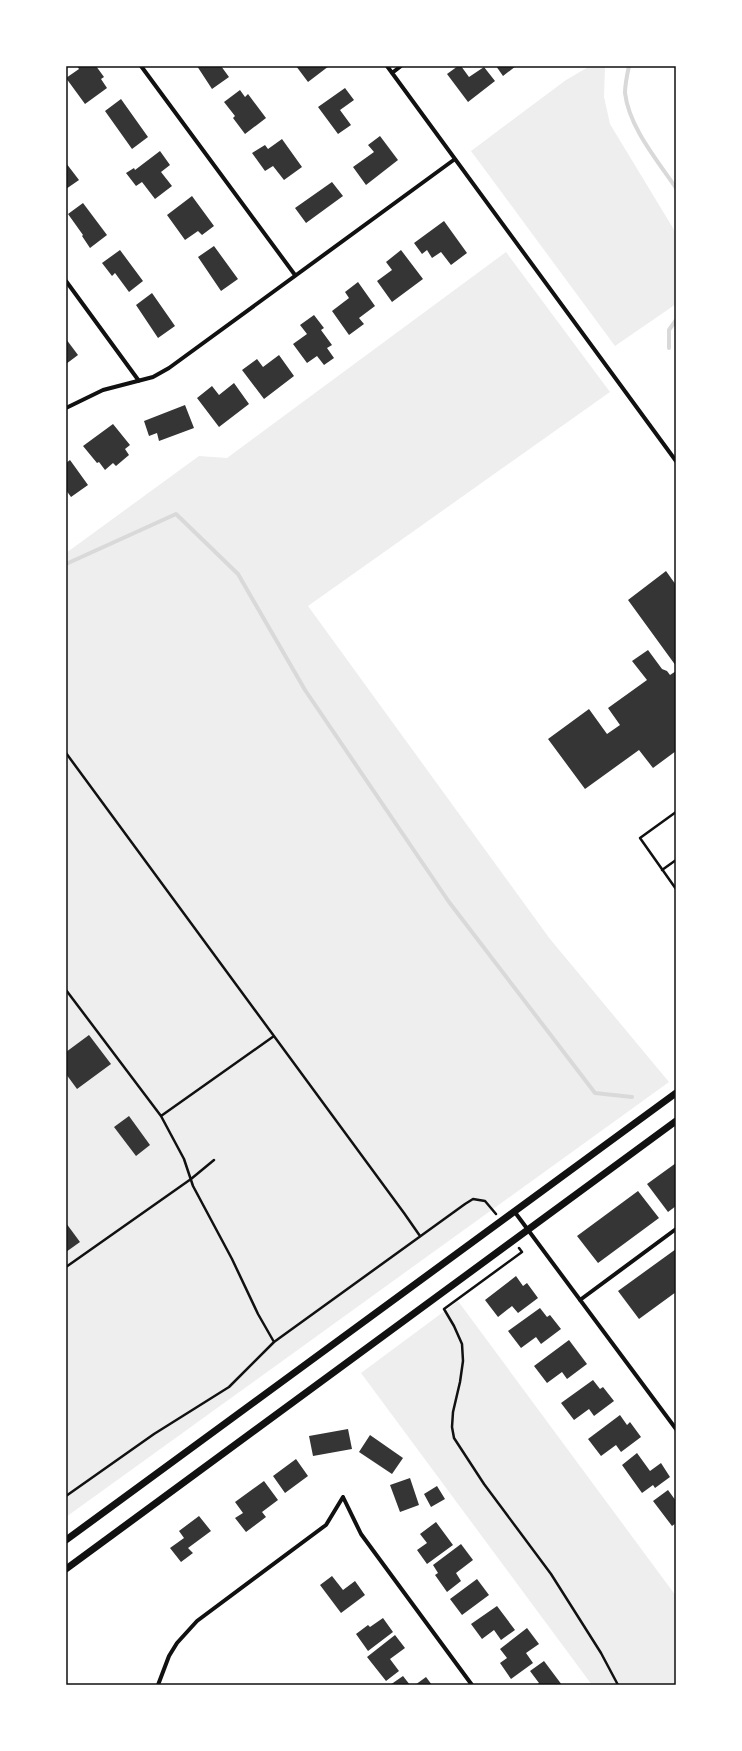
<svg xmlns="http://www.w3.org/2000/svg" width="742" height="1751" viewBox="0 0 742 1751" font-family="'Nunito Sans',sans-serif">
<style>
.green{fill:#eee}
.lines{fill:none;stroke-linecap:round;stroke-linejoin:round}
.stream{stroke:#d9d9d9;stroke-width:4}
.building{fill:#353535}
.path{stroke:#111;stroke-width:2.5}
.service{stroke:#111;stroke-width:2.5}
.minor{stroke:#111;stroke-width:4}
.tertiary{stroke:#111;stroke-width:7}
.neatline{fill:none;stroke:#111;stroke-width:1.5}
</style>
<rect width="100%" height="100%" fill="#fff"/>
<!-- green -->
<path class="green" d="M590 66H605L604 97 610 124 676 233V304L615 346 471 151 566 80Z
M506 252 610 392 308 606 550 939 669 1082 66 1517V553L199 456 227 458Z
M458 1301 676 1596V1685H592L361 1373Z"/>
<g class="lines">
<!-- stream -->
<path class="stream" d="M629 66C627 75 625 85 625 93 629 127 657 160 676 188
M669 348V330L676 320
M66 564 176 514 238 574 305 690 449 902 595 1093 632 1097"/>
</g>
<!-- building -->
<path class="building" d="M77 66H96L104 77 101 79 107 88 85 104 66 78 79 69Z
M197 66H221L229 77 212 89Z
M296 66H329L308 82Z
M458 66H461L469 77 484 67 495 81 468 102 447 74Z
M496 66H516L503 76Z
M345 88 354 100 340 110 351 125 338 134 318 107Z
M240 90 245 97 248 94 266 118 245 134 233 118 235 116 224 102Z
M121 99 148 137 132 149 105 111Z
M380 136 398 160 366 185 353 167 374 152 368 145Z
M282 139 302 167 284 180 273 166 265 171 252 153 265 145 268 149Z
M160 151 170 165 161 172 172 186 155 199 142 182 136 186 126 173 134 168 135 170Z
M66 163 79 180 66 189Z
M332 182 343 196 306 223 295 208Z
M192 196 214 226 202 235 198 231 185 240 167 215Z
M83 203 107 235 90 248 82 236 83 235 68 214Z
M444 221 467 253 451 265 441 252 432 258 427 250 422 254 414 243Z
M214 246 238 279 221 291 198 257Z
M120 250 143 281 129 292 115 273 112 276 102 263Z
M401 250 423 279 392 302 377 281 392 270 386 262Z
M358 282 375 306 359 318 364 324 349 335 332 311 349 298 345 292Z
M152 293 175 326 158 338 136 305Z
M314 315 324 328 321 330 332 345 327 348 334 358 324 365 317 356 307 363 293 344 307 334 300 325Z
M66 339 78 355 66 364Z
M279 355 294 376 264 399 242 370 257 359 263 367Z
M234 383 249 404 219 427 197 398 212 386 219 395Z
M185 405 194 428 159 441 157 433 149 436 144 421Z
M113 424 130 445 125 449 129 455 116 466 113 463 105 470 99 462 97 463 83 446Z
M70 460 88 485 71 497 66 490V463Z
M666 571 676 585V666L628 600Z
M648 650 662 669 667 671 670 675 676 671V751L653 768 639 750 585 789 548 739 589 709 607 734 620 725 608 708 647 680 632 661Z
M89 1035 111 1064 77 1089 66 1074V1052Z
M129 1116 150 1145 136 1156 114 1127Z
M676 1163V1206L668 1212 647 1184Z
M638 1191 659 1218 598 1263 577 1236Z
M66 1223 80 1242 66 1252Z
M676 1249V1292L639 1319 618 1291Z
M516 1276 523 1286 527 1283 538 1298 518 1313 512 1306 498 1317 485 1300Z
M540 1308 547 1317 550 1315 561 1329 541 1344 536 1337 521 1348 508 1331Z
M569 1340 587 1364 567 1379 562 1372 547 1383 534 1366Z
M593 1380 600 1389 603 1387 614 1401 594 1416 589 1409 574 1420 561 1403Z
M620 1415 627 1425 630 1422 641 1437 621 1452 616 1445 601 1456 588 1439Z
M348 1429 352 1449 313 1456 309 1436Z
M370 1435 403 1458 392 1474 359 1452Z
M637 1453 650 1471 661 1463 670 1477 655 1488 653 1485 642 1493 622 1465Z
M296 1459 308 1476 285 1493 273 1476Z
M410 1478 419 1505 400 1512 390 1485Z
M264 1481 278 1500 262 1512 266 1517 246 1532 235 1518 243 1513 235 1502Z
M437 1486 445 1499 431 1507 424 1494Z
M668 1490 676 1501V1523L672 1526 653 1501Z
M199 1516 211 1531 188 1548 193 1553 181 1562 170 1548 184 1538 179 1531Z
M436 1522 453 1545 427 1564 417 1550 427 1543 420 1534Z
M461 1544 473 1560 456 1573 461 1581 447 1592 435 1575 438 1573 433 1565Z
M332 1576 343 1590 355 1581 365 1595 341 1613 320 1585Z
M477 1579 489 1595 462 1615 450 1599Z
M497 1606 515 1630 501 1640 494 1630 482 1639 471 1624Z
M383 1618 393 1632 368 1651 356 1634 368 1625 370 1627Z
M527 1628 539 1644 526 1653 533 1663 511 1679 500 1663 507 1658 500 1649Z
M395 1635 405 1648 390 1659 399 1671 386 1681 367 1657Z
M544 1661 562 1685H536L539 1683 530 1671Z
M403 1676 410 1685H390Z
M426 1677 432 1685H415Z"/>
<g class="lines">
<!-- path -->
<path class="path" d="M66 753 404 1213 420 1236
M66 990 161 1116 184 1159 193 1186 232 1259 258 1314 274 1342
M161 1116 274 1036
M519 1248 522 1252 444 1309 454 1326 462 1344 463 1361 460 1382 453 1412 452 1427 454 1438 484 1484 551 1574 601 1653 618 1685
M66 1267 191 1179 214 1160
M66 1496 154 1434 229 1387 274 1342 465 1204 473 1199 485 1201 496 1214"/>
<!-- service -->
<path class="service" d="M676 812 640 838 676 889
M662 870 676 860"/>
<!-- minor -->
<path class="minor" d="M141 66 295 275
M387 66 676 461
M392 73 401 66
M66 281 139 381
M66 408 103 390 153 377 169 368 455 159
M514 1211 676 1429
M580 1300 676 1229
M343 1497 361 1534 472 1685
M158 1685 169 1656 177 1643 197 1621 326 1525 343 1497"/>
<!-- tertiary -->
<path class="tertiary" d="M66 1540 676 1093
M66 1569 676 1121"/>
</g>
<!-- border -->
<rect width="742" height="1751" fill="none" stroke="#ffffff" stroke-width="134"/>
<rect x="67" y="67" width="608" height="1617" class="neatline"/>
</svg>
